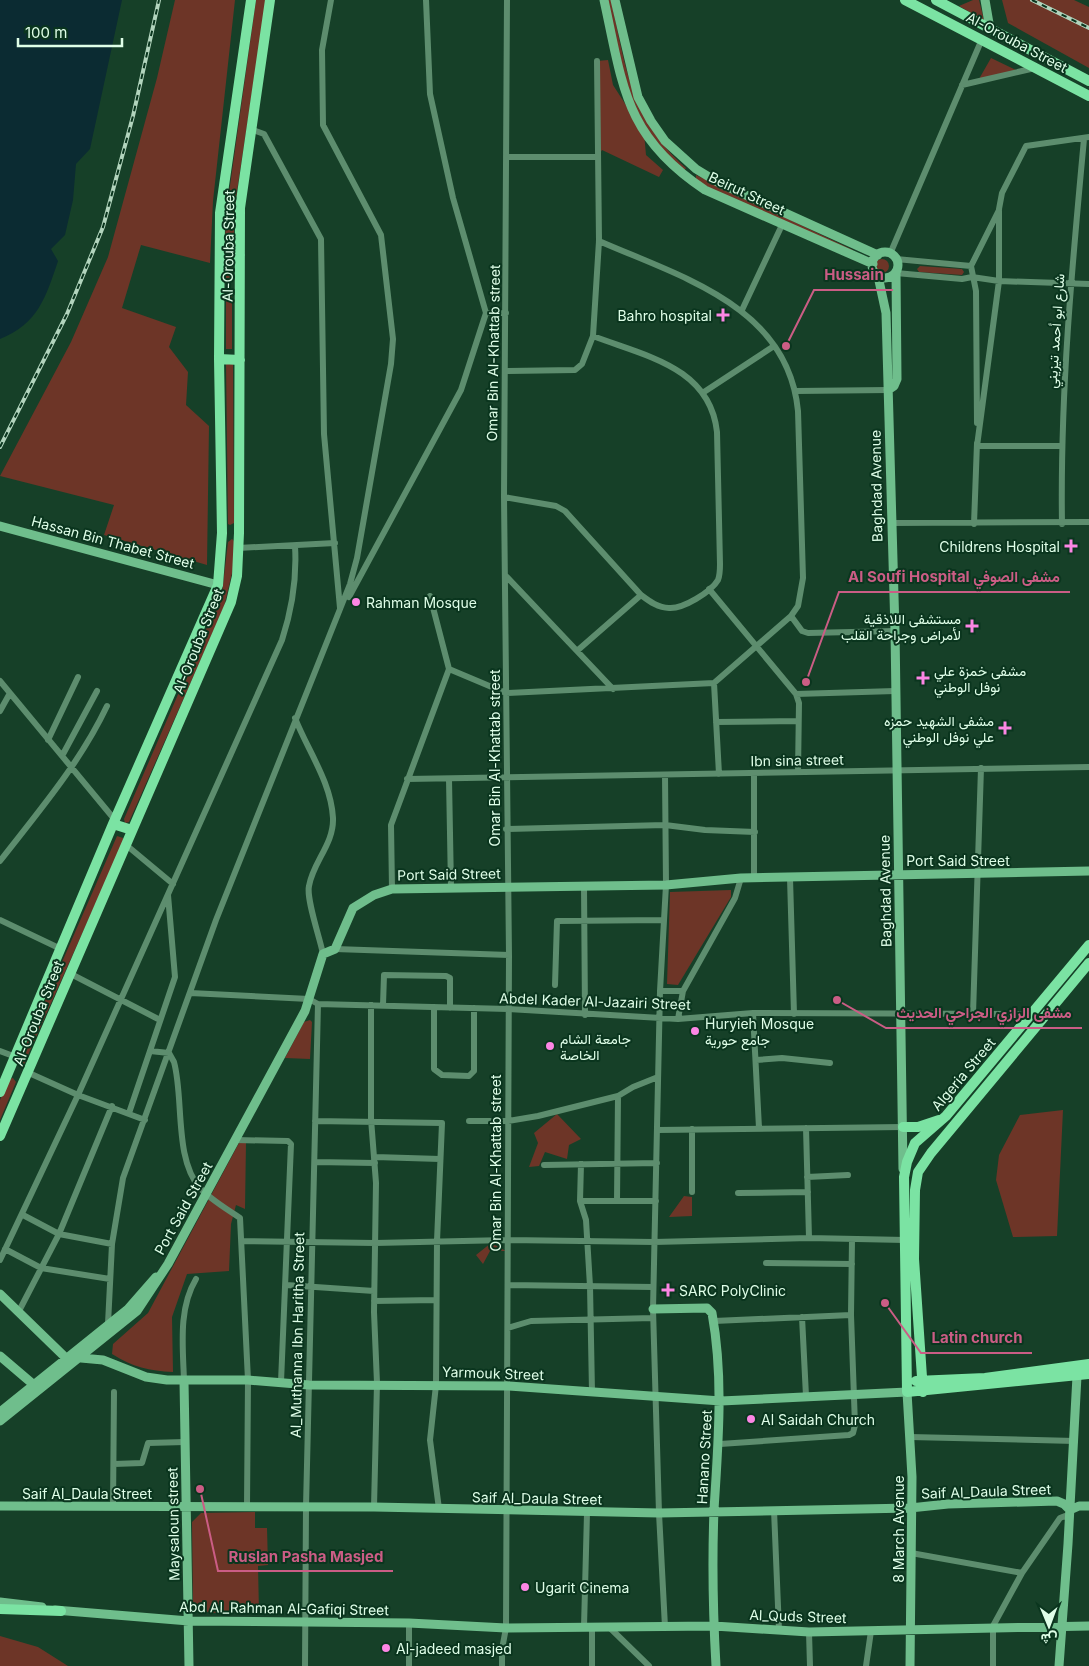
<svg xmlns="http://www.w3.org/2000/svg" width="1089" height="1666" viewBox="0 0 1089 1666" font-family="Inter,Vazirmatn,sans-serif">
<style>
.green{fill:#6d3527}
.water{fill:#0b2b32}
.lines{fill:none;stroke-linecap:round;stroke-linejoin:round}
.street{stroke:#5d8d6e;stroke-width:6}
.secondary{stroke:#6fbe8c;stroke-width:9}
.primary{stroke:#7be3a3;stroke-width:10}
.rail-casing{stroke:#b2d4bd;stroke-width:4}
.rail{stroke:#0a351e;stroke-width:2;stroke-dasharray:5.5;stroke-linecap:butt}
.poi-dot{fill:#fc86e4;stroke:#0a351e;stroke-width:2}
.labels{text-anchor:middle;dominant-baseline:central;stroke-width:4;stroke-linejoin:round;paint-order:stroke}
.street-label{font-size:14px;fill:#dffee8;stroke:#0a351e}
.poi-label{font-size:14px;fill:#dffee8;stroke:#0a351e;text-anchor:start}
.leader{fill:none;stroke:#cb5d85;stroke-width:2}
.callout-dot{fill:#cb5d85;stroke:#0a351e;stroke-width:2}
.callout-label{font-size:15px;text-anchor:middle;font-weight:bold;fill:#cb5d85;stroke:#0a351e;stroke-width:4;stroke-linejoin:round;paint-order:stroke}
</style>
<rect width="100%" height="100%" fill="#164028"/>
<!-- green -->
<path class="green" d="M175 0H235L213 201 210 263 141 245 122 308 176 327 169 347 188 372 186 405 209 426 207 565 104 535 114 505 0 476 71 342 108 257 157 78Z
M256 0H266L234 211V248L225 247 226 214Z
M607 0H611C626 69 631 119 686 168L684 171C676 163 665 154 657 144 625 102 618 51 607 0Z
M973 0H979L984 20 959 6Z
M1002 0H1074L1089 7V68L1008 23Z
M991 58 1018 71 979 79Z
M608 60 613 85 644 133 646 155 663 170 659 177 602 150 598 157 597 61Z
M696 175 853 250V252L715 191 696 180Z
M875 266a7 7 0 1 1 14 0a7 7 0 1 1-14 0Z
M226 261H232L233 278H226Z
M920 266 962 269 964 272 962 275 919 272 917 269Z
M226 290H232V349H226Z
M226 364H233L234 523 230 525 228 524Z
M232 539 234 541 233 569 224 607 129 822 125 823 124 819 222 593 228 542Z
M117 836 123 838V842L24 1064 18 1063Z
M731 890V897L678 985 667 984 670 892Z
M310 1020 312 1022 310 1059 285 1058 304 1022Z
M13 1078 16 1082 0 1120V1100L9 1079Z
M1063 1110 1057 1236 1013 1237 996 1180 999 1155 1020 1115Z
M557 1114 581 1139 569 1145 567 1159 545 1152 539 1166 529 1167 538 1143 534 1133Z
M246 1142 245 1209 236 1205 231 1224 229 1271 187 1274 172 1317 173 1372C149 1371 133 1367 112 1354L113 1344 148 1313 239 1143Z
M684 1196 692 1197V1216L669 1217Z
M491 1243 506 1251H490L483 1264 476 1255Z
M255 1512V1528H267L268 1565 258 1566 259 1612 209 1613 193 1602 192 1522 201 1513Z
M0 1636 38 1647 68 1666H0Z"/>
<!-- water -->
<path class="water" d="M0 0H122L90 149 76 164 73 200 65 235 51 249 58 261C46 297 38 324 0 339Z"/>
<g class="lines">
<!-- street -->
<path class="street" d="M962 85 1035 68
M250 129 264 134 321 239 324 434 340 608
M507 157H598
M890 254 982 39
M896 259 971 266
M896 273 962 279 972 277 999 281 1089 284
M742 310 782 225
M486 313H506
M506 371 575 370 582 364 593 336 599 241 597 61
M796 391 888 390
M704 392 774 346
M977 423 976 291 971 266 999 210
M977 446 999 281V209L1002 193 1026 146 1089 137
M977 446H1061
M504 497 556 506 565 511 641 595C649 601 658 608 669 608 683 609 711 592 718 580 720 575 720 569 720 564L717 432C710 367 645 356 593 336
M891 523 1089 522
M974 524 977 443
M1062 524C1060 395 1072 267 1084 139
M238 548 335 543
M505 575 613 689
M709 589 796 694 799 703 798 772
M430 596 449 669
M349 597 461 390 486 313 453 198 430 94 426 0
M791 616 802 631 808 633 895 631
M578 650 641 595
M0 681 115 820
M714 683 719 774
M796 694 895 691
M0 711 10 693
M295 718C308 751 331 782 333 818 334 844 313 862 309 886 306 899 320 938 323 954
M716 722 797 721
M48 740 78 677
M62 756 97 691
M754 773V878
M665 775 666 885 660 991 653 1309 659 1513 665 1627
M407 779 1089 767
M449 779 451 888
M506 829 665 825 705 830 755 832
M125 844 173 884
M0 861C39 811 80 763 107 706
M790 878 794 1014
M584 886 585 1015
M392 889 391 825 449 669 506 693 714 683 791 616 798 606 803 578 798 411C788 306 681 277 599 241
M0 920 61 949
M335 949 509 955
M69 973 160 1020
M555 985 557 921 664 920
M660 991H683
M190 993 309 999 318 1004 508 1009 678 1019 753 1013 1031 1014
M371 1005V1119L376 1183 374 1312 377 1383 374 1507
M383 1005 384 975 446 976 450 978V1008
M434 1007V1069L442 1075 469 1076 474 1071V1008
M753 1013 759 1128
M973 1014 981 768
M678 1019 683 991 735 898 741 878
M0 1051 16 1057
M150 1051 169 1053 174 1062C184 1098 174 1159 200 1188 211 1200 227 1209 240 1218L248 1380 247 1506
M756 1060 782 1058 830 1063
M29 1073 78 1095 145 1120
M129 1113 175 977 168 895
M315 1121 442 1123 437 1241 436 1385 430 1440 439 1509
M469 1121H508L538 1116 618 1096 633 1087 658 1077
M806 1128 809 1238
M692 1129V1192
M658 1130 903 1127
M236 1140 288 1141 291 1144 281 1382
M375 1157 440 1159
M315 1162 375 1163
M544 1165 657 1163
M807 1177 848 1175
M738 1193 808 1192
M580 1201 581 1164
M617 1201 618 1096
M23 1215 59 1234 112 1244
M242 1241 375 1243 507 1240 654 1242 809 1238 905 1240
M5 1249 41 1268 110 1279
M0 1260 78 1095 282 640C292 609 297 578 295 546
M766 1263 852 1264
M286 1285 374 1291
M508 1285 653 1287
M374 1301 436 1300
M19 1311 59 1234 112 1106
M802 1317 806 1396
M714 1321 851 1315
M108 1324 112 1244 123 1178 216 920 350 584 357 558 391 364 393 339 381 235 323 125 322 50 331 0
M508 1328 531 1321 653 1318
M184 1381C183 1347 178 1309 196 1279
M592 1392 590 1286 586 1220 580 1201H656
M910 1437 1075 1441
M720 1444 849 1435 853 1433 855 1425 851 1315 852 1240
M114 1464 142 1463 148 1443 185 1442
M113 1507 114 1392
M774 1510 779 1630
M911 1553 1022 1573
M409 1623V1666
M584 1627 587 1513
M592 1628V1666
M610 1628 649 1666
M809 1632 810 1666
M305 1666 306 1507 318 1004
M502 1666V1649L506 1628 509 955 504 497 507 0
M866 1666 871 1631
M993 1666V1626L1022 1573 1060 1518 1065 1516 1069 1518"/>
<!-- secondary -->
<path class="secondary" d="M604 0C623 87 625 137 705 190L873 264
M615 0 638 97 651 121 665 141 696 169 719 183 878 255
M985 0 990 29
M872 265a13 13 0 1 1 26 0a13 13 0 1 1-26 0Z
M878 276 886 313 895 631 903 1169
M888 390 894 386 897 379 896 273
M0 526 218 585
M0 1294 67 1359
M653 1309 707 1308 712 1313C724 1379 718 1444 714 1510 712 1562 713 1614 716 1666
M0 1356 34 1385
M81 1358 103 1360 146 1377 167 1380H248L309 1385 509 1386 721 1401 907 1392 912 1477 910 1666
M184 1381 189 1666
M0 1412 128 1309 156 1277
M0 1421 137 1311 168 1264 305 1011 323 954 335 949 353 908 374 895 392 889 666 885 741 878 1089 871
M0 1506 374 1507 659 1513 910 1508 948 1504 1057 1501 1064 1504 1070 1510 1079 1506H1089
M0 1602 42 1607
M55 1610 189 1621 409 1623 506 1628 714 1626 809 1632 1089 1626
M1059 1666 1068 1544 1077 1376"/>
<!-- primary -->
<path class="primary" d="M905 0 1089 96
M936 0 1089 81
M220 255H240
M219 359 240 360
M113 824 132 830
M1089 945 946 1116 915 1143 907 1162 904 1177 907 1392 1089 1374
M0 1092 113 824 218 585 222 533 219 359 220 213 251 0
M903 1127H918L939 1120
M0 1136 231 602 237 576 239 533 240 208 270 0
M916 1381 985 1378 1089 1364
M923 1392 914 1259 915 1190 918 1172 931 1153 1089 963
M0 1609 61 1611"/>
<defs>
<path id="rail" d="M1032 0 1089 28
M0 447 67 314 103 227 133 116 159 0"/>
</defs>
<!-- rail casing -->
<use href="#rail" class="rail-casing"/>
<!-- rail -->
<use href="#rail" class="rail"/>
</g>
<!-- markers -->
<g class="poi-dot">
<path d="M720.5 307.5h5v5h5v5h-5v5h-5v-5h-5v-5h5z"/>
<path d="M1068.5 538.5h5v5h5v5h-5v5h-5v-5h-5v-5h5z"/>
<circle cx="356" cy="602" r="5"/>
<path d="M969.5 618.5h5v5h5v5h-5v5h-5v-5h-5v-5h5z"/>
<path d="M920.5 670.5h5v5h5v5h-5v5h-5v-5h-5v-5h5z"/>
<path d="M1002.5 720.5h5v5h5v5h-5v5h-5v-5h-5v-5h5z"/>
<circle cx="695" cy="1031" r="5"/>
<circle cx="550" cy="1046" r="5"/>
<path d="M665.5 1282.5h5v5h5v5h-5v5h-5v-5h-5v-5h5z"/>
<circle cx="751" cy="1419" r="5"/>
<circle cx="525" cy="1587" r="5"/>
<circle cx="386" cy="1648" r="5"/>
</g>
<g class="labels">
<!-- street labels -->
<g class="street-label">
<text transform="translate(1017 42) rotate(28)">Al-Orouba Street</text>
<text transform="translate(747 193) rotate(25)">Beirut Street</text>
<text transform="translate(228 246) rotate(-89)">Al-Orouba Street</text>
<text transform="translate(1055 331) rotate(-86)">شارع ابو أحمد تيزيني</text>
<text transform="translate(493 353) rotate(-89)">Omar Bin Al-Khattab street</text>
<text transform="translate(876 486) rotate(-91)">Baghdad Avenue</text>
<text transform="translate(113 542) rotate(15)">Hassan Bin Thabet Street</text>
<text transform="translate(198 641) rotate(-68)">Al-Orouba Street</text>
<text transform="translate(494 758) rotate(-90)">Omar Bin Al-Khattab street</text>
<text transform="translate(797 760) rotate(-1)">Ibn sina street</text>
<text x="958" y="860">Port Said Street</text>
<text transform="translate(449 874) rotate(-1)">Port Said Street</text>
<text transform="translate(885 891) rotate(-91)">Baghdad Avenue</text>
<text transform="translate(595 1001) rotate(2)">Abdel Kader Al-Jazairi Street</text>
<text transform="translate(38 1013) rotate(-68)">Al-Orouba Street</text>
<text transform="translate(963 1074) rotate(-50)">Algeria Street</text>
<text transform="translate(495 1163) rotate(-90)">Omar Bin Al-Khattab street</text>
<text transform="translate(183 1208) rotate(-61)">Port Said Street</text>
<text transform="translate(297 1335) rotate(-89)">Al_Muthanna Ibn Haritha Street</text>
<text transform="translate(493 1373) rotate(2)">Yarmouk Street</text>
<text transform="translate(704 1457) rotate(-87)">Hanano Street</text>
<text transform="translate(986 1491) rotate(-2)">Saif Al_Daula Street</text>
<text x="87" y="1493">Saif Al_Daula Street</text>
<text transform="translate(537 1498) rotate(1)">Saif Al_Daula Street</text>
<text transform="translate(173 1524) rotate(-91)">Maysaloun street</text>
<text transform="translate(898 1529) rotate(-90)">8 March Avenue</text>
<text transform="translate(284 1608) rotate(1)">Abd Al_Rahman Al-Gafiqi Street</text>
<text transform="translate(798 1616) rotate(2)">Al_Quds Street</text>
</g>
<!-- poi labels -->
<g class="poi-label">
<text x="712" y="315" text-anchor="end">Bahro hospital</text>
<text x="1060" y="546" text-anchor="end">Childrens Hospital</text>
<text x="366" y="602">Rahman Mosque</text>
<text x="961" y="618" text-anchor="end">مستشفى اللاذقية<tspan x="961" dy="16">لأمراض وجراحة القلب</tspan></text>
<text x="934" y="670">مشفى خمزة علي<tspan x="934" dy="16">نوفل الوطني</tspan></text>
<text x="994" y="720" text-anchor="end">مشفى الشهيد حمزه<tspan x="994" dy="16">علي نوفل الوطني</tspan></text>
<text x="705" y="1023">Huryieh Mosque<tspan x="705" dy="16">جامع حورية</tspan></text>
<text x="560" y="1038">جامعة الشام<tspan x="560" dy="16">الخاصة</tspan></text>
<text x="679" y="1290">SARC PolyClinic</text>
<text x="761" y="1419">Al Saidah Church</text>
<text x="535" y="1587">Ugarit Cinema</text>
<text x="396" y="1648">Al-jadeed masjed</text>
</g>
</g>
<!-- callouts -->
<path class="leader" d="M786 346L814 290H893M806 682L839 592H1070M837 1000L886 1028H1082M885 1303L921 1353H1032M200 1489L218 1571H393"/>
<g class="callout-dot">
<circle cx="786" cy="346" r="5"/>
<circle cx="806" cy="682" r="5"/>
<circle cx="837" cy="1000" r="5"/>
<circle cx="885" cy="1303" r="5"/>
<circle cx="200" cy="1489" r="5"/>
</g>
<g class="callout-label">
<text x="854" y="280">Hussain</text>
<text x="954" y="582">Al Soufi Hospital مشفى الصوفي</text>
<text x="984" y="1018">مشفى الرازي الجراحي الحديث</text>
<text x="977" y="1343">Latin church</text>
<text x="306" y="1562">Ruslan Pasha Masjed</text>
</g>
<!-- north arrow -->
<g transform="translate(1049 1626) rotate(179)" stroke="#0a351e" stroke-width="4" paint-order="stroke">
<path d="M0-4L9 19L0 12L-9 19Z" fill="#dffee8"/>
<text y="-8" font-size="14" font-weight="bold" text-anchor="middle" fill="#dffee8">ش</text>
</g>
<!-- scale -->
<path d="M18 38v8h104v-8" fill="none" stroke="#dffee8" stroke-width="2.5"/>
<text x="25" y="38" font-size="15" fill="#dffee8" stroke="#0a351e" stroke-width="4" paint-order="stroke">100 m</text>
</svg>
